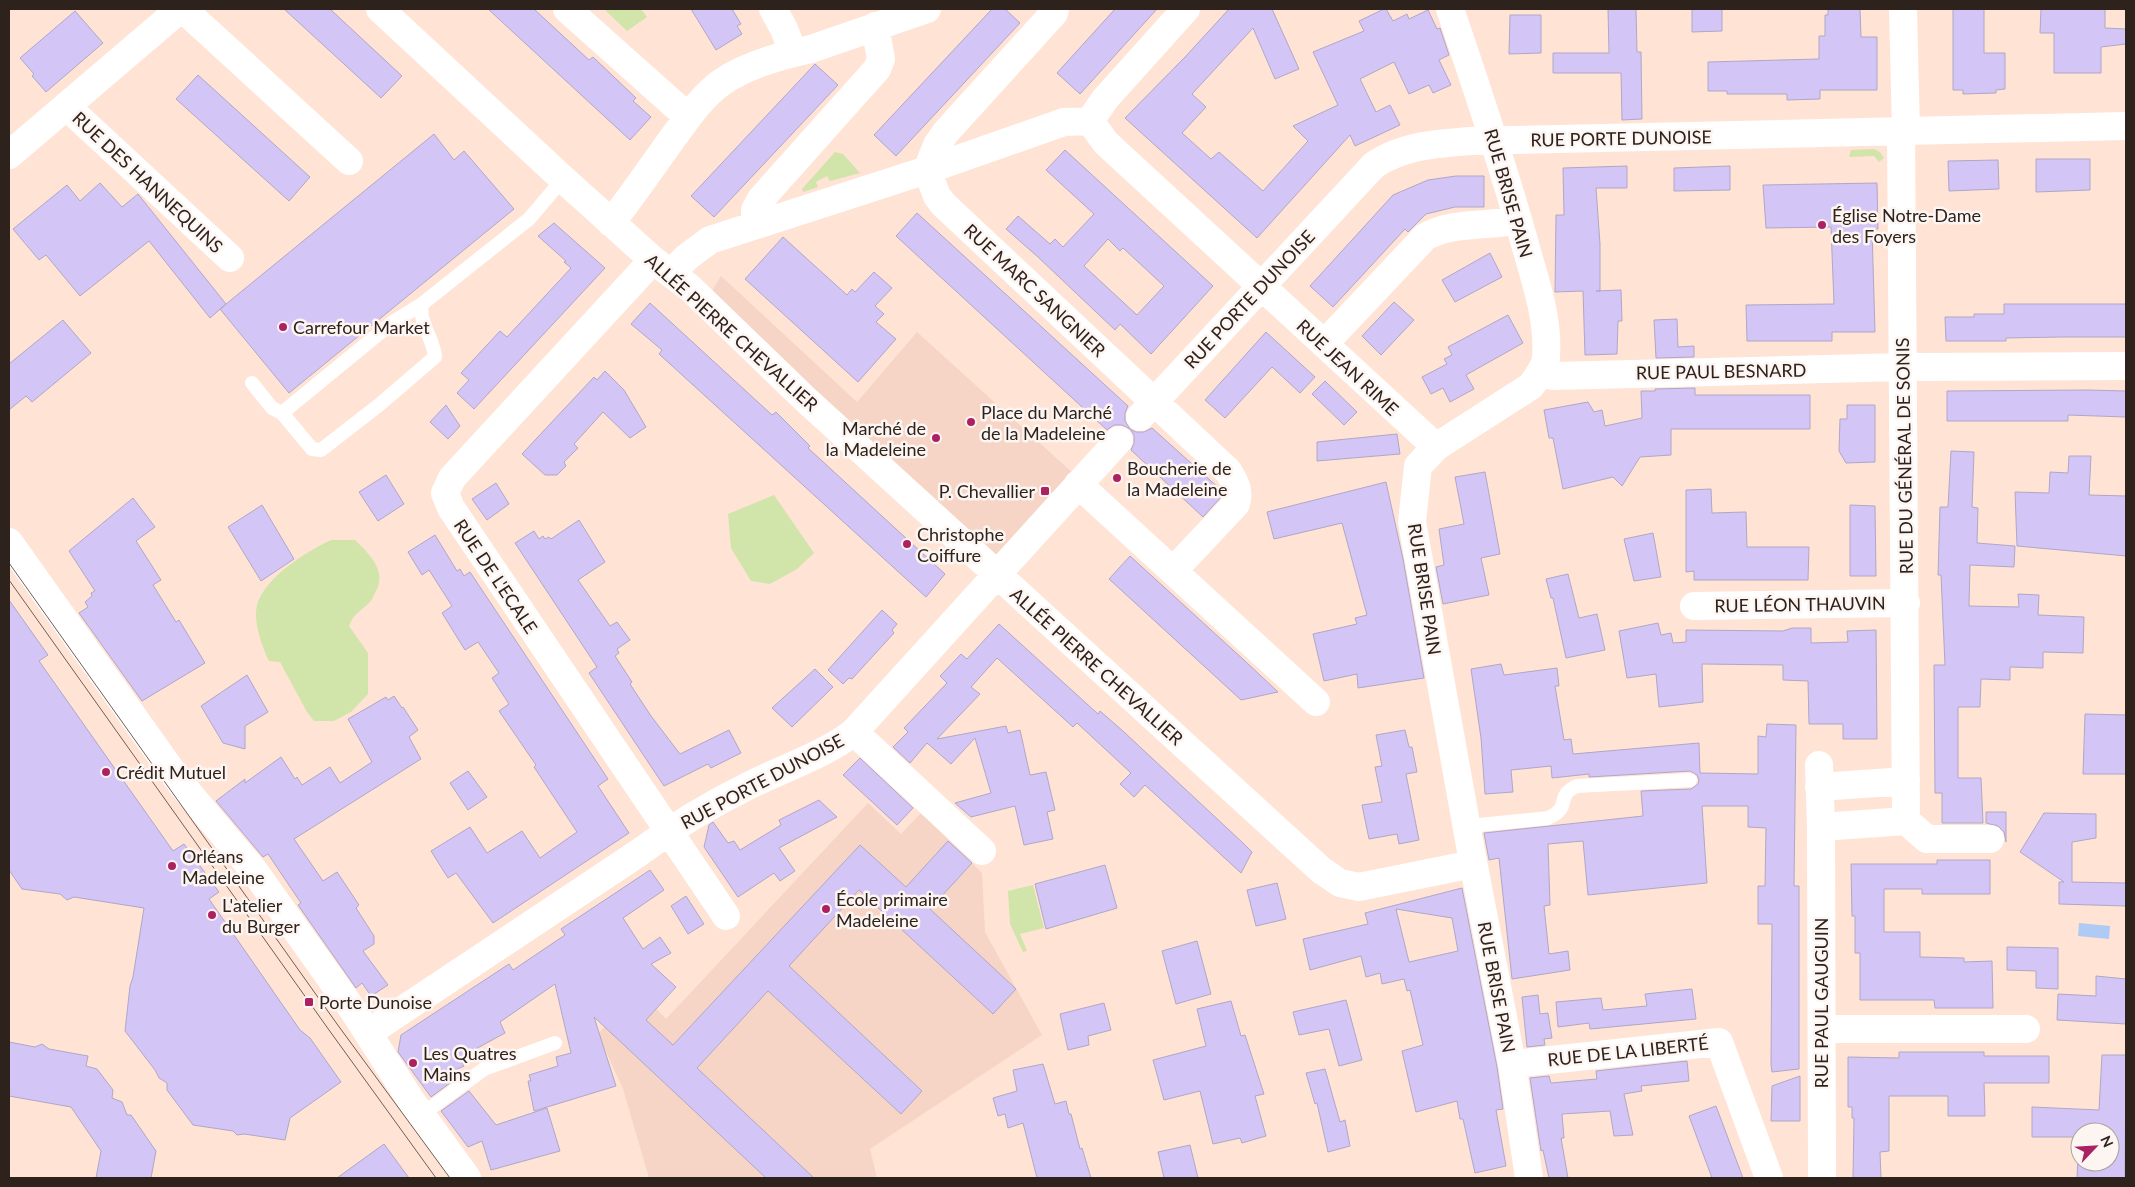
<svg xmlns="http://www.w3.org/2000/svg" width="2135" height="1187" viewBox="0 0 2135 1187" font-family="Lato,sans-serif">
<style>
.built{fill:#f7d5c6}
.green{fill:#d1e4aa}
.water{fill:#afcbf5}
.building{fill:#d3c5f5;stroke:#b0a7c6;fill-rule:evenodd}
.lines{fill:none;stroke-linecap:round;stroke-linejoin:round}
.service{stroke:#fff;stroke-width:14}
.minor{stroke:#fff;stroke-width:28}
.tertiary{stroke:#fff;stroke-width:28}
.tram{stroke:#705f56;stroke-width:1}
.poi-dot{fill:#ac2161;stroke:#fdf5f2;stroke-width:2}
.labels{text-anchor:middle;dominant-baseline:central;stroke-width:5;stroke-linejoin:round;paint-order:stroke}
.street-label{font-size:18px;fill:#2e221c;stroke:#fdf5f2}
.poi-label{font-size:18px;fill:#2e221c;stroke:#fdf5f2;text-anchor:start}
</style>
<rect width="100%" height="100%" fill="#ffe3d5"/>
<!-- built -->
<path class="built" d="M721 276 857 402 917 332 1075 475 983 576 700 310Z
M868 803 901 834 921 813 982 873 985 932 1042 1035 870 1149 877 1178H649L623 1089 598 1034 638 989 666 1019Z"/>
<!-- green -->
<path class="green" d="M604 9H641L647 17 627 31Z
M1874 149 1880 152 1884 158 1879 162 1874 156 1849 157 1851 150Z
M835 152 843 154 860 173 830 181 827 176 816 182 818 187 803 192 802 189Z
M774 495 814 553 797 569 770 584 751 581 731 548 728 514Z
M331 540H355C368 553 386 569 377 589 374 594 373 599 369 603 361 611 353 614 349 626L368 653V694L351 712 334 721H314L307 712 280 662 269 661C262 647 253 621 257 605 265 577 306 552 331 540Z
M1033 885 1044 928 1020 934 1027 951 1023 952 1010 924 1008 891Z"/>
<!-- water -->
<path class="water" d="M2079 923 2110 926 2109 939 2078 936Z"/>
<!-- building -->
<path class="building" d="M284 9H330L402 76 381 98Z
M488 9H534L589 60 593 57 636 98 633 101 651 117 630 140Z
M691 9H732L741 24 737 26 742 34 716 50Z
M992 9H1005L1020 23 896 156 874 135Z
M1115 9H1157L1080 94 1057 73Z
M1229 9H1272L1299 69 1275 79 1253 28 1192 94 1206 107 1182 133 1211 159 1219 152 1263 191 1308 141 1293 126 1338 105 1313 52 1364 31 1359 21 1384 9H1386L1393 21 1407 14 1409 19 1428 10 1437 29 1440 28 1449 55 1439 60 1451 85 1433 93 1429 85 1409 94 1394 62 1360 79 1376 112 1390 105 1400 125 1355 146 1350 135 1257 238 1125 118 1186 56Z
M1608 9H1636L1637 52H1641L1642 119 1622 120 1621 73H1553V53H1609Z
M1692 9H1722V31L1692 32Z
M1828 9H1860L1861 37H1877V90H1820V99L1787 100V94H1727V91H1708V62L1819 59V36H1825V15H1828Z
M1953 9H1984V53H2005V89L1996 90V93L1963 94V90H1953Z
M2041 9H2105V28L2126 29V44L2101 47V73H2054V33H2040Z
M75 11 103 43 46 92 32 76 34 74 20 58Z
M1510 15H1541V53L1509 54Z
M815 64 838 85 714 217 691 196Z
M198 75 310 177 289 201 176 99Z
M434 134 454 160 464 151 514 209 289 393 220 309Z
M1065 150 1213 286 1151 354 1120 324 1115 330 1038 257 1006 229 1018 216 1050 244 1055 239 1063 247 1094 214 1046 170ZM1108 239 1120 251 1123 248 1164 286 1137 315 1084 266Z
M2036 159H2090V190L2036 192Z
M1998 160 1999 189 1949 191 1948 161Z
M1627 166V188H1596L1600 244V291H1596L1621 290 1622 321H1618L1617 354 1585 355 1583 291 1555 292 1556 215H1564L1563 168Z
M1730 166V190L1674 191V168Z
M1456 176H1484V207H1455L1426 214 1408 232 1405 229 1333 307 1310 286 1393 195 1428 180Z
M100 183 122 207 138 194 226 304 210 318 149 241 80 296 46 255 39 260 13 229 67 185 80 201Z
M1877 183 1878 229H1872L1875 332H1832V341H1747L1746 305 1834 304 1831 227 1766 228 1763 185Z
M917 213 1128 406 1125 413V421L1130 429 1136 432H1144L1152 428 1221 490 1222 496 1203 517 1131 450 1134 443V435L1130 429 1122 425H1114L1107 430 896 236Z
M554 223 605 268 474 409 457 393 469 380 461 373 500 331 507 337 571 268 564 262 566 261 538 236Z
M783 237 847 295 852 289 855 292 874 272 892 288 875 306 884 314 876 322 896 339 858 382 745 279Z
M1490 253 1502 277 1455 302 1442 280Z
M1394 302 1414 320 1381 355 1362 336Z
M650 303 772 415 776 412 810 446 808 448 945 574 926 597 659 354 662 350 631 324Z
M2004 304H2126V337H2062L2006 338V341H1946L1945 317H1974V314H2004Z
M1508 315 1523 343 1466 375 1474 389 1450 402 1443 388 1431 394 1422 377 1447 364 1444 359 1452 355 1448 347Z
M1677 319 1678 347 1694 346V357L1656 358 1654 320Z
M63 320 91 353 32 402 26 396 9 410V364Z
M1266 332 1315 377 1300 393 1272 367 1225 418 1205 400Z
M605 371 624 390 646 427 630 438 603 412 574 444 578 448 564 462 566 466 557 475H545L522 454 594 377 597 380Z
M1325 381 1357 412 1344 425 1312 394Z
M1695 388V395H1810V429H1671V455L1640 457 1622 486 1613 477 1563 489 1553 438H1549L1544 410 1588 402 1594 412 1602 410 1605 426 1642 418 1641 391H1655V389Z
M2088 390 2126 391V417L2068 415V421H1947V391Z
M446 405 460 426 448 439 430 422Z
M1847 405H1875V462L1846 463 1839 451 1840 419H1847Z
M1397 434 1400 454 1317 461V442Z
M1951 451 1974 452 1972 507 1978 508 1977 543 2015 546 2014 567 1970 565 1969 606 2019 607 2018 594 2039 595 2038 615 2084 617 2083 653 2043 652V668L2010 667V680L1981 679 1980 707H1958V778H1981L1983 823H1942V793H1935L1934 665H1945L1941 575H1938L1940 507H1948Z
M2069 456H2091L2089 495 2126 496V556L2017 546 2015 492 2049 493 2050 472 2068 473Z
M1485 472 1500 554 1481 558 1489 595 1443 604 1436 567 1444 565 1439 529 1464 524 1455 477Z
M386 475 404 504 378 521 359 492Z
M1386 482 1403 559 1424 678 1358 688 1357 674 1324 681 1313 634 1357 624 1355 618 1367 615 1342 523 1274 539 1267 512Z
M496 483 509 504 487 520 472 499Z
M1711 489 1712 513 1746 512 1747 547H1809L1808 580H1694V571L1686 572V490Z
M133 498 155 527 136 541 161 580 153 585 176 622 179 620 205 663 142 701 79 613 88 607 85 602 92 596 91 593 95 591 69 551Z
M262 505 294 559 261 581 228 527Z
M1850 505 1875 506 1876 576H1850Z
M579 520 605 562 578 580 610 626 617 622 630 640 617 649 619 653 615 656 632 682 630 684 651 716 680 754 729 730 741 753 711 768 708 764 664 786 589 673 597 667 515 543 534 531 539 539 543 536 545 539 549 537 551 539Z
M1653 533 1661 577 1634 581 1624 539Z
M435 535 457 571 460 569 464 576 470 572 608 779 598 786 629 833 493 923 456 873 448 878 431 851 470 827 487 853 522 831 540 858 577 832 534 767 536 765 499 711 509 704 492 678 499 673 478 642 465 650 442 613 452 606 429 570 422 575 408 552Z
M1130 556 1245 661 1278 692 1241 700 1109 579Z
M1568 574 1579 618 1597 614 1605 650 1566 658 1553 598H1551L1546 579Z
M9 600 48 655 39 661 173 851 184 844 219 892 209 899 300 1030 310 1038 341 1082 290 1118 285 1140 244 1134 237 1135 233 1131 193 1125 167 1090V1083L159 1078 155 1070 125 1031 130 986 133 977 144 908 74 897 67 900 60 894 22 889 9 870Z
M882 610 897 624 892 630 894 633 852 679 849 678 843 684 828 670Z
M1658 623 1661 635 1671 633 1673 643 1686 642V630L1783 631 1792 628H1811V643L1848 642 1847 631 1876 630 1877 739H1843V724H1809L1808 681 1783 680V665L1702 664 1703 702 1659 707 1656 674 1627 678 1619 631Z
M999 624 1098 714 1100 711 1124 732 1243 843 1252 852 1241 873 1145 785 1134 797 1120 784 1131 773 1077 723 1073 727 997 658 971 687 980 694 937 739 1006 726 1008 733 1020 730 1030 775 1046 772 1055 810 1047 812 1053 839 1024 845 1015 806 971 817 955 803 991 793 975 738 951 764 927 743 910 763 893 747 908 732 904 728 947 683 940 676 961 654 967 659Z
M1501 664 1504 675 1557 668 1559 686H1555L1564 740 1571 739 1573 754 1699 743 1700 773 1758 774V736L1766 737 1767 724 1796 725 1794 886H1799V1069L1772 1072 1771 1065 1772 924H1758V886H1765L1766 828 1748 827V806H1702L1707 883 1588 895 1583 841 1548 844 1550 905 1544 906 1549 954 1568 951 1570 970 1512 979 1499 858 1489 860 1484 833 1643 816 1641 791 1691 789 1698 784 1699 780 1697 775 1690 771 1589 777V774L1552 778 1551 766 1511 770 1513 792 1485 794 1481 738 1471 669Z
M815 669 833 687 792 727 772 708Z
M247 675 268 712 245 726V749L223 743 201 706Z
M394 696 402 708 403 707 418 730 409 737 421 759 294 839 323 881 337 872 359 905 356 908 374 936V944L363 951 388 985 371 996 362 983 356 988 298 905 301 903 268 854 263 857 216 801 245 779V783L281 757 295 779 297 777 302 785 330 767 340 783 372 762 348 719 386 697 388 700Z
M2085 714 2126 715V774H2083Z
M1405 730 1409 747H1412L1417 772 1406 774 1419 840 1399 844 1397 834 1369 839 1362 805 1382 802 1375 767 1382 766 1376 735Z
M860 758 913 808 897 825 843 775Z
M468 771 487 797 468 810 450 783Z
M819 800 837 817 779 848 795 871 780 881 774 873 738 897 704 847 709 825 713 822 728 843 734 841 740 850 781 825 779 820Z
M1986 812H2006V842L2004 832 1998 826 1986 823Z
M2044 813 2096 814V838L2072 842V882L2126 883V906L2059 904V882H2064L2020 852Z
M948 841 972 863 930 909 1016 989 993 1014 859 890 789 966 922 1091 901 1114 768 991 697 1068 814 1178H766L594 1017 616 1086 534 1111 528 1081H531L529 1075 558 1066 556 1057 571 1053 555 984 500 1022 505 1033 459 1058 464 1066 453 1071 458 1077 431 1097 398 1052 401 1035 509 964 513 970 565 935 561 929 650 870 664 890 623 918 643 949 660 937 671 953 651 964 676 987 646 1020 673 1045 860 845 906 887Z
M1937 860H1990V894H1922V889H1884V932H1920V957L1964 958V962L1992 961 1993 1008H1935L1934 1000H1860V953H1855V916H1852L1851 864H1937Z
M1105 865 1117 908 1046 929 1035 884Z
M1277 883 1286 919 1256 926 1247 890Z
M1462 888 1497 1067 1503 1109 1496 1110 1506 1166 1475 1173 1463 1119H1460L1457 1101 1416 1112 1402 1051 1423 1045 1410 990 1407 991 1404 979 1382 984 1380 973 1366 977 1361 956 1310 970 1303 939 1368 924 1365 913ZM1396 909 1452 918 1458 951 1409 962Z
M686 896 704 924 688 934 671 906Z
M1197 941 1211 994 1176 1004 1162 951Z
M2007 947 2058 948V989L2036 988V971L2007 970Z
M2096 976 2126 979V1024L2057 1020 2058 994 2096 996Z
M1692 989 1696 1019 1590 1029 1589 1023 1558 1027 1556 1002 1601 998 1603 1010 1647 1006 1645 994Z
M1538 995 1540 1014 1548 1013 1552 1038 1544 1039 1545 1045 1527 1047 1522 997Z
M1346 1000 1362 1060 1339 1066 1329 1029 1299 1035 1293 1012Z
M1231 1001 1241 1036 1245 1035 1264 1094 1255 1096 1266 1136 1242 1143 1240 1138 1213 1144 1200 1091 1164 1100 1153 1060 1206 1046 1197 1009Z
M1104 1003 1111 1030 1088 1036 1089 1045 1068 1050 1060 1014Z
M9 1042 35 1047 42 1044 49 1049 88 1056 86 1066 97 1069 113 1090 112 1098 122 1102 127 1115H131L156 1151 151 1178H96L101 1151 71 1107 9 1096Z
M1899 1052H1984V1056H2049V1083H1984L1985 1116H1948V1096H1889V1151L1880 1152 1881 1178H1853L1854 1118H1852V1107H1848V1057L1899 1058Z
M2102 1055H2126L2125 1178H2077L2079 1137H2032V1107L2099 1110ZM2080 1132H2110V1162H2080Z
M1687 1061 1689 1081 1641 1086 1642 1091 1624 1094 1633 1135 1614 1136 1610 1111 1562 1114 1564 1138H1561L1568 1178H1549L1543 1150 1541 1151 1530 1078 1549 1076 1551 1083 1597 1079 1596 1071Z
M1043 1064 1055 1104 1066 1101 1069 1114H1071L1080 1149 1082 1148 1091 1178H1037L1023 1123 1008 1128 1005 1114 998 1116 993 1098 1017 1091 1013 1070Z
M1325 1069 1340 1122 1345 1120 1350 1146 1328 1152 1317 1103 1315 1104 1306 1073Z
M1800 1076V1121H1771L1772 1086Z
M469 1091 496 1125 547 1108 560 1151 491 1170 482 1141 468 1147 441 1111Z
M1716 1106 1743 1178H1712L1689 1116Z
M384 1144 409 1178H337Z
M1190 1145 1198 1178H1164L1158 1152Z"/>
<g class="lines">
<!-- service -->
<path class="service" d="M252 383 272 408 282 413 312 449 321 450 379 405 435 357C434 339 418 322 422 304
M282 413 393 322 422 304 529 219 563 179
M1479 825 1548 818C1574 806 1553 797 1577 786L1690 780
M421 1115 484 1069 555 1043"/>
<!-- minor -->
<path class="minor" d="M183 9 349 161
M380 9 563 179 653 260 690 288 804 398 1321 870 1340 883 1359 887 1473 864
M567 9 688 117
M773 9 784 29 793 53
M1055 9 1054 13 946 132 937 145 927 170 937 196 943 204 1228 471C1235 482 1240 491 1236 504L1173 571
M1450 9C1476 85 1501 160 1523 237 1533 275 1549 316 1546 356 1546 367 1537 377 1531 386L1436 447 1418 466 1412 522 1471 851 1512 1064 1529 1178
M1903 9 1906 132
M66 106 230 258
M1090 121 1106 143 1436 447
M1090 121 1105 99 1186 9
M9 155 180 9
M611 223C632 196 652 167 672 139 687 119 701 97 722 82 745 66 783 55 811 49L927 9
M755 225V210L761 199 877 69 881 59 875 26
M653 260 452 478 445 493 451 508 726 916
M672 272 687 257 710 240 927 170 1064 122 1090 121
M1324 344 1425 237C1452 221 1488 227 1518 220
M1539 374 1553 376 1903 367 2126 366
M1140 417 1374 165C1404 145 1436 144 1470 141L2126 126
M1078 484 1316 702
M1694 606 1906 603
M854 732 982 851
M1819 765 1821 827 1906 821 1901 131
M1819 787 1906 781
M1906 821 1927 839H1990
M1821 827 1822 1178
M1822 1029H2026
M368 1033 637 854C672 828 709 805 748 786 783 768 823 756 854 732L1119 440
M1512 1064 1719 1042 1769 1178"/>
<!-- tertiary -->
<path class="tertiary" d="M9 542 181 784 255 872 355 1013 412 1102 467 1178"/>
<!-- tram -->
<path class="tram" d="M9 563 337 1024 450 1178
M9 580 329 1030 436 1178"/>
</g>
<!-- markers -->
<g class="poi-dot">
<circle cx="1822" cy="225" r="5"/>
<circle cx="283" cy="327" r="5"/>
<circle cx="971" cy="422" r="5"/>
<circle cx="936" cy="438" r="5"/>
<circle cx="1117" cy="478" r="5"/>
<rect x="1040" y="486" width="10" height="10" rx="2.5"/>
<circle cx="907" cy="544" r="5"/>
<circle cx="106" cy="772" r="5"/>
<circle cx="172" cy="866" r="5"/>
<circle cx="826" cy="909" r="5"/>
<circle cx="212" cy="915" r="5"/>
<rect x="304" y="997" width="10" height="10" rx="2.5"/>
<circle cx="413" cy="1063" r="5"/>
</g>
<g class="labels">
<!-- street labels -->
<g class="street-label">
<text transform="translate(1621 138) rotate(-1)">RUE PORTE DUNOISE</text>
<text transform="translate(148 182) rotate(43)">RUE DES HANNEQUINS</text>
<text transform="translate(1509 193) rotate(74)">RUE BRISE PAIN</text>
<text transform="translate(1035 290) rotate(43)">RUE MARC SANGNIER</text>
<text transform="translate(1249 299) rotate(-47)">RUE PORTE DUNOISE</text>
<text transform="translate(732 332) rotate(42)">ALLÉE PIERRE CHEVALLIER</text>
<text transform="translate(1348 367) rotate(43)">RUE JEAN RIME</text>
<text transform="translate(1721 371) rotate(-1)">RUE PAUL BESNARD</text>
<text transform="translate(1904 456) rotate(-91)">RUE DU GÉNÉRAL DE SONIS</text>
<text transform="translate(496 576) rotate(56)">RUE DE L'ECALE</text>
<text transform="translate(1425 589) rotate(81)">RUE BRISE PAIN</text>
<text transform="translate(1800 604) rotate(-1)">RUE LÉON THAUVIN</text>
<text transform="translate(1097 666) rotate(42)">ALLÉE PIERRE CHEVALLIER</text>
<text transform="translate(762 781) rotate(-28)">RUE PORTE DUNOISE</text>
<text transform="translate(1497 987) rotate(79)">RUE BRISE PAIN</text>
<text transform="translate(1821 1003) rotate(-90)">RUE PAUL GAUGUIN</text>
<text transform="translate(1628 1051) rotate(-6)">RUE DE LA LIBERTÉ</text>
</g>
<!-- poi labels -->
<g class="poi-label">
<text x="1832" y="215">Église Notre-Dame<tspan x="1832" dy="21">des Foyers</tspan></text>
<text x="293" y="327">Carrefour Market</text>
<text x="981" y="412">Place du Marché<tspan x="981" dy="21">de la Madeleine</tspan></text>
<text x="926" y="428" text-anchor="end">Marché de<tspan x="926" dy="21">la Madeleine</tspan></text>
<text x="1127" y="468">Boucherie de<tspan x="1127" dy="21">la Madeleine</tspan></text>
<text x="1035" y="491" text-anchor="end">P. Chevallier</text>
<text x="917" y="534">Christophe<tspan x="917" dy="21">Coiffure</tspan></text>
<text x="116" y="772">Crédit Mutuel</text>
<text x="182" y="856">Orléans<tspan x="182" dy="21">Madeleine</tspan></text>
<text x="836" y="899">École primaire<tspan x="836" dy="21">Madeleine</tspan></text>
<text x="222" y="905">L'atelier<tspan x="222" dy="21">du Burger</tspan></text>
<text x="319" y="1002">Porte Dunoise</text>
<text x="423" y="1053">Les Quatres<tspan x="423" dy="21">Mains</tspan></text>
</g>
</g>
<!-- border -->
<rect width="2135" height="1187" fill="none" stroke="#2e221c" stroke-width="20"/>
<!-- north arrow -->
<g transform="translate(2095 1147) rotate(65)"><circle r="24" fill="#fdf5f2" stroke="#aaa19c"/>
<path d="M0-4L9 19L0 12L-9 19Z" fill="#ac2161"/>
<text y="-8" font-size="14" font-weight="bold" text-anchor="middle" fill="#2e221c">N</text>
</g>
</svg>
